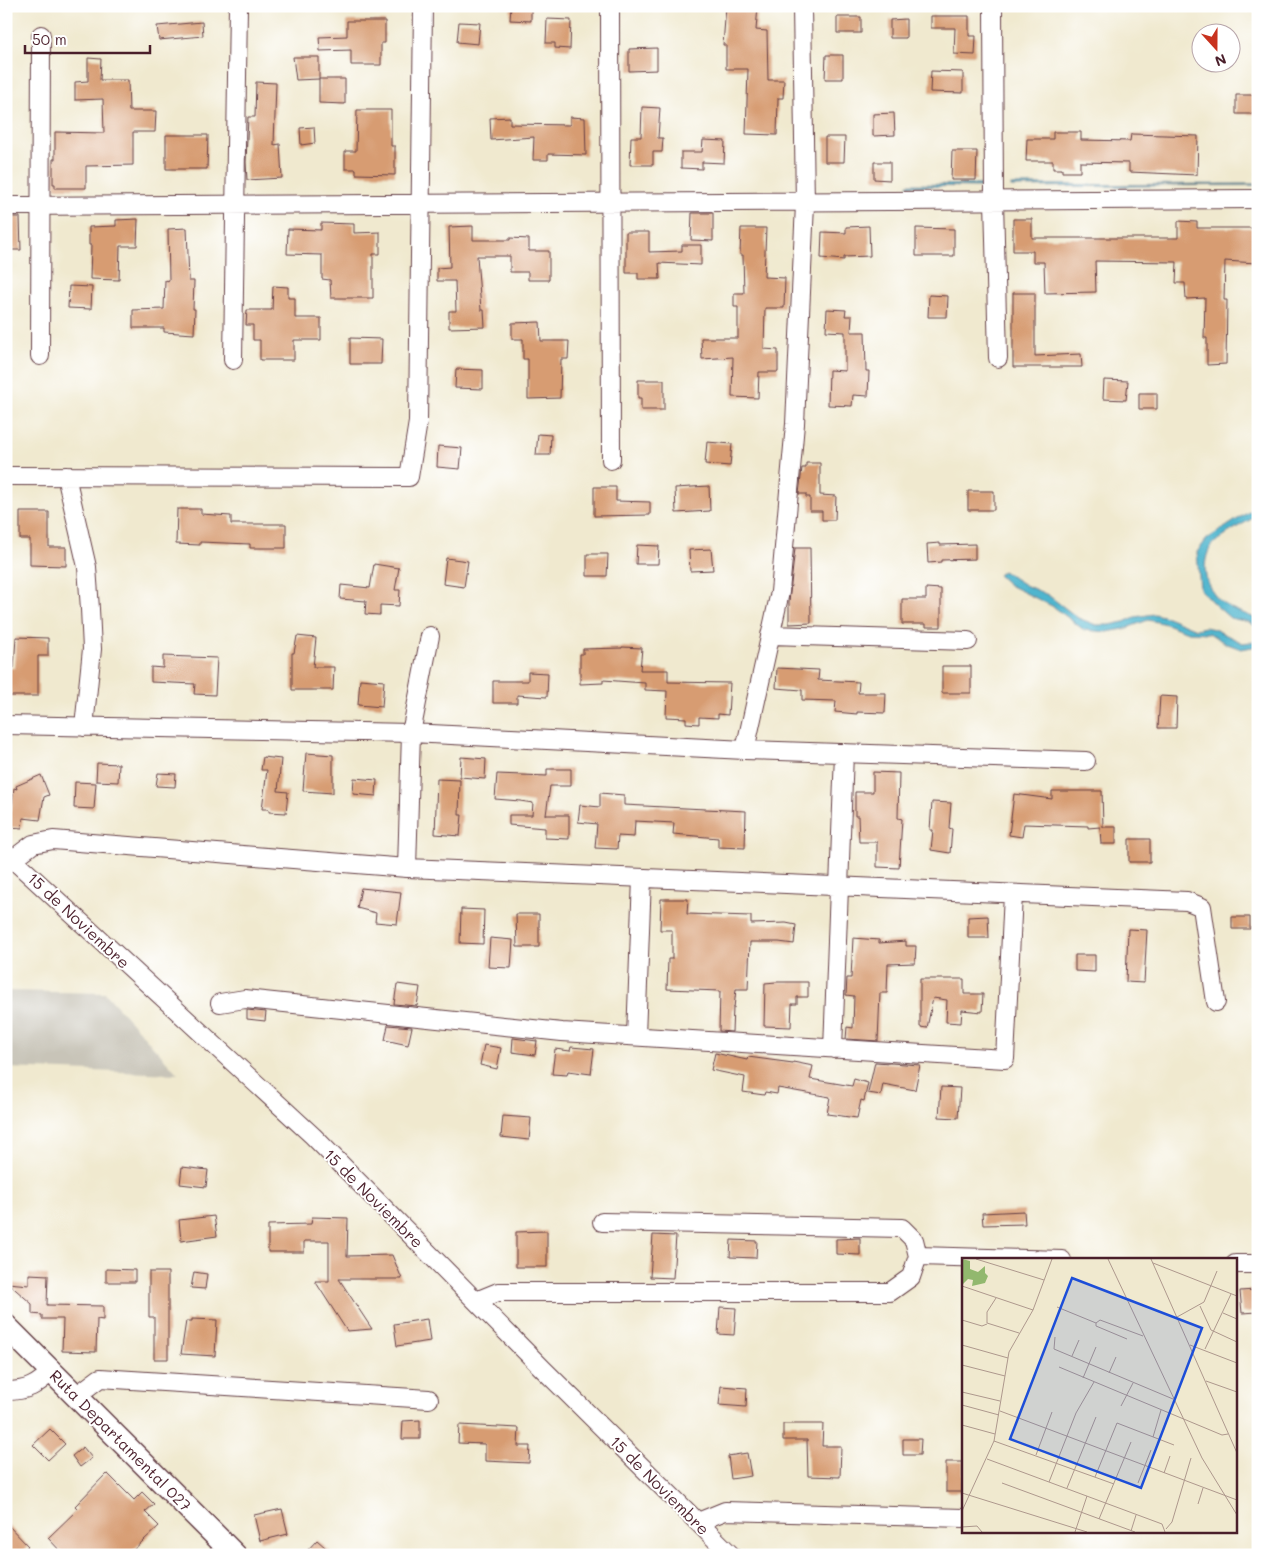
<svg xmlns="http://www.w3.org/2000/svg" width="1264" height="1561" viewBox="0 0 1264 1561" font-family="Mali,sans-serif">
<style>
.industrial{fill:#c8c4b8}
.water{fill:#50b5ce;stroke:#4d6a7c}
.building{fill:#d79c72}
.lines{fill:none;stroke-linecap:round;stroke-linejoin:round}
.minor-casing{stroke:#633d44;stroke-width:20}
.major-casing{stroke:#633d44;stroke-width:25}
.minor{stroke:#fff;stroke-width:18}
.major{stroke:#fff;stroke-width:22}
.labels{text-anchor:middle;dominant-baseline:central;stroke-width:4;stroke-linejoin:round;paint-order:stroke}
.street-label{font-size:16px;fill:#4a1f2b;stroke:#fff}
.inset-road{fill:none;stroke:#ae988d;stroke-width:1}
.view{fill:#1d4ed8;fill-opacity:0.15;stroke:#1d4ed8;stroke-width:2.5}
.inset-edge{fill:none;stroke:#4a1f2b;stroke-width:2.5}
</style>
<rect width="100%" height="100%" fill="#fff"/>
<filter id="ink" filterUnits="userSpaceOnUse"><feTurbulence type="fractalNoise" baseFrequency=".02" numOctaves="2"/><feDisplacementMap in="SourceGraphic" scale="10" xChannelSelector="R" yChannelSelector="G"/><feConvolveMatrix kernelMatrix="1 2 1 2 8 2 1 2 1" color-interpolation-filters="sRGB"/></filter>
<filter id="wash" filterUnits="userSpaceOnUse"><feTurbulence type="fractalNoise" baseFrequency=".0096" numOctaves="4" result="noise"/><feDisplacementMap in="SourceGraphic" scale="20" xChannelSelector="R" yChannelSelector="G"/><feGaussianBlur stdDeviation="1.12" result="paint"/><feColorMatrix in="noise" values="0 0 0 0 0 0 0 0 0 0 0 0 0 0 0 0 0 1.4 0 .05"/><feComposite in="paint" operator="in"/></filter>
<g filter="url(#wash)">
<rect width="100%" height="100%" fill="#f0e9cf"/>
<!-- industrial -->
<path class="industrial" d="M6 991 105 993 178 1074 6 1068Z"/>
<!-- water -->
<path class="water" d="M908 184 987 185V187L908 186Z
M1258 184V185L1011 187V185Z
M1258 506V515C1247 522 1216 538 1210 548 1200 567 1206 591 1223 603 1235 612 1246 613 1258 620V628L1249 622 1230 618 1213 603 1200 589 1197 552 1207 539Z
M1003 571 1025 585 1048 595 1078 618 1096 625H1110L1124 622 1135 617 1154 614 1167 617 1196 629 1205 627 1214 629 1243 643 1258 641V646L1241 649 1225 643 1209 633 1188 632 1166 624 1148 620 1124 629 1107 632 1084 630 1054 607 1009 585 998 575Z"/>
<g id="blocks">
<!-- building -->
<path class="building" d="M511 6H531V21L510 20Z
M726 6H758L756 30 767 31 768 80H784L783 98H778L777 135 746 134 748 69H726V45H723Z
M931 16H969V36H976L975 55 954 54 955 28H931Z
M837 17H861V33H837Z
M547 19 571 20 570 49 555 48V43H546Z
M906 19V38H890V20Z
M347 21H385V43H381V65H351V50L320 51 319 37 347 36Z
M202 22 203 36 159 40 157 26Z
M459 22 480 23 478 44 457 42Z
M657 48V70L629 71V49Z
M826 55H843V79H825Z
M293 57H319V79L296 80Z
M88 58 101 59 100 80H128L129 111H156L155 132H133V165L86 166V188H55V184H53V159H55V132L104 133 103 99 75 100V82L88 81Z
M931 71 963 72V93L930 92Z
M319 79H345V104L319 103Z
M256 82 276 83 274 145 280 144 282 178 247 180 246 162 248 117H255Z
M1236 95H1258V114H1236Z
M642 107 660 108 658 138H663L662 152H653V165H630L631 137H641Z
M357 110H391V146H395V175L356 174V169H345V151H356Z
M894 113 895 135 873 136V114Z
M510 117V124L570 125V117L585 118 586 155 548 154V160H533L534 137 491 140 490 118Z
M314 127 315 143 301 145 300 128Z
M1053 132H1081V140L1130 141 1131 134 1198 136 1197 175 1129 172V163L1080 162V172H1062V169H1053V161H1026L1027 139H1053Z
M166 135H208L207 169H166Z
M825 137H845L844 162H825Z
M703 140 725 141 724 163 702 162V169L681 168V152H702Z
M952 151H977L976 180H951Z
M874 162H890V180L874 179Z
M692 213H713V241L691 240Z
M6 217H20L21 250H6Z
M138 219 137 246H120L119 280 90 279 91 245H89V227L116 226V220Z
M1013 219H1032V238H1178V221L1197 222V228H1258L1256 263 1225 261 1224 300H1227L1226 364 1207 365V338H1204L1205 298 1186 299 1185 283H1176L1177 262 1095 261 1096 292 1045 293 1044 262H1033V251H1013Z
M321 223 354 224V233L380 232V254H373V298H331L330 280 322 279V255L287 254 288 229 321 230Z
M473 226V240H510V238L529 239V251H549V280H528V272H510V256H477L481 310H484L485 327 449 328V311H456L455 281H437V268L450 267 449 227Z
M869 226 870 256 844 257V260L821 258 822 232 846 233V227Z
M187 228 189 281H194L193 309H195L194 334 164 332V328H133V310L164 309 165 280 169 281 168 229Z
M741 228H766L764 277 785 278 784 308H765L764 349 778 350V372H759L758 398 732 397 733 357 702 359 701 338H738V307H734V293H744L743 255H740Z
M916 228 954 229V256H916Z
M626 232H649V252L682 251V245H701V265L659 263 660 279H638V273H626Z
M69 286 92 287 91 309 68 308Z
M273 286 288 287V298H295V318H321V340H294V360H260V340H253V325H246L247 310H272Z
M1013 293H1035V356L1081 354 1082 367H1013Z
M929 295 948 296 947 317H928Z
M827 309 846 310 845 316H852L851 332H865L866 371H869L868 396 853 395 852 406 828 405 829 370 845 371V332L826 331Z
M540 322 541 341H569L568 359H561L560 398 528 399V359H523V339H512V323Z
M350 338 382 339 381 364H350Z
M456 369 483 370V389L455 388Z
M638 380H664V410H641V398H638Z
M1104 380 1128 381 1126 400 1103 399Z
M1139 393H1157V409H1139Z
M538 434 551 435 550 455H536Z
M707 442 732 444 730 466 705 464Z
M438 446 462 448 460 469 437 467Z
M806 463H820V495L836 496 835 520H822V511H810V497H806V494H799L802 468H806Z
M709 486 710 511 676 513 675 488Z
M594 487H616V501L650 502V515L594 516Z
M968 491H994V510H968Z
M177 509H201V514L231 516V524H286V548H250V544L200 542V545L176 544Z
M20 512H49V547H66V566L30 565V539H20Z
M940 543V545L975 544V559L941 560V562L928 563 927 544Z
M637 545 659 546 658 564H636Z
M795 548H810L811 623 789 624V602Z
M711 549 713 570 690 571 689 550Z
M587 554H608L607 576H587Z
M446 558 468 561 464 587 443 584Z
M374 564 399 568 395 590H400L399 606 380 605V615L365 614 366 601 340 599 341 585 370 588Z
M926 588 941 589V627H926V624H902V599H926Z
M297 636 316 638 313 667H334L333 690H292V653H294Z
M16 637 48 638V656H38V696H6V668H14Z
M622 647 642 648 640 670H668V682L730 683 728 715 718 714V718L699 717V724L686 723V718L666 717 667 691 645 690V683L603 680V683L580 684V654H583V649L622 648Z
M163 656 217 658 215 695 194 694 195 684 151 682V667L163 668Z
M942 666H971V693H942Z
M777 668 819 670 818 680 859 682 858 693H886L885 713 857 712V714L835 712 836 701 802 700V690L776 688Z
M528 672 548 673 547 697 517 695V703H493V681H528Z
M360 679 384 681 382 707 358 705Z
M1160 696 1177 697 1176 728H1158Z
M306 753 333 755V793L303 791Z
M263 757 281 759 278 791 288 792 286 813 269 812V809H262L267 770H261Z
M461 757 486 759 485 779 460 777Z
M97 763 119 764 118 782 96 781Z
M547 769H571V786H550L546 815H569V839L545 838V828L509 825V815H532L533 803 520 801 495 799 497 774 547 776Z
M873 772 899 773 898 818 902 819 899 868 877 867V842H859L858 816H855V792H873Z
M158 773 176 774 175 787 156 786Z
M41 775 49 795 44 797 40 820 23 818 22 828 9 827 10 816 6 815V813L11 811 14 788 17 789 16 786Z
M354 778 377 780 376 796 353 794Z
M437 779 460 780 459 815H462L460 836 435 834Z
M75 782 96 783 94 809 74 808Z
M1052 791H1102L1103 827H1116V844H1101L1100 827 1088 828V826L1024 824 1022 837 1009 835 1014 794 1052 799Z
M600 793 624 795V805L746 811 745 848 718 847V838L673 834 674 823 635 821 634 837 618 836 617 849 595 848 597 824 578 822 580 805 600 807Z
M932 802 951 803 949 828 952 829 950 853 931 850 933 830H930Z
M1129 839H1150V862H1129Z
M361 888 401 892 397 924 375 922 376 913 357 908Z
M661 899H688L687 914 751 916V924L786 923 796 925 794 944 779 942H750L748 989H736L734 1008H733L732 1032 719 1031 720 991 667 989 668 959H672V930H660Z
M461 909 484 910 483 944 460 943Z
M516 914H539V947H517Z
M988 916 989 938H968V917Z
M1232 917H1250V929H1232Z
M1128 929 1147 930 1144 983 1126 982Z
M490 938 513 940 511 968 488 967Z
M853 938 879 940V943L906 941V946H916L915 963 888 964 887 993H880L878 1041 846 1039 847 1027 853 1028 854 996 846 995 847 978H851Z
M1075 955H1095V972L1075 971Z
M920 979H964V994H983L982 1012 962 1010 961 1023 946 1022 947 1000 933 998 927 1028 920 1027Z
M776 982H808V997H797V1004H792L791 1027 764 1026 765 983Z
M397 984 420 987 417 1006 394 1004Z
M247 1010 266 1012 265 1021 247 1019Z
M388 1025 412 1027 408 1045 385 1040Z
M513 1038 537 1041 535 1055 512 1052Z
M484 1045 501 1048 497 1069 480 1065Z
M571 1047 594 1049 591 1074 568 1071 567 1075 552 1074 555 1049 570 1051Z
M715 1053 747 1060 748 1057 793 1063V1062L813 1066 810 1079 852 1086 854 1079 868 1083 864 1101 861 1100 857 1118 827 1114 830 1097 778 1088 777 1094 765 1092 764 1095 743 1092 745 1077 711 1070Z
M875 1062 920 1065 915 1090 883 1084 881 1095 868 1093Z
M941 1087 960 1088 958 1118 939 1117Z
M503 1116 531 1118 529 1140 501 1137Z
M182 1167 208 1170 206 1187 180 1184Z
M1024 1211 1025 1224 983 1225 982 1213Z
M214 1216 217 1236 181 1241 179 1220Z
M312 1217 348 1218 347 1256 392 1255 402 1279H339L372 1329 347 1331 315 1281H329V1241H304V1252H268V1225L311 1224Z
M547 1231V1267H516V1232Z
M653 1235 676 1236 673 1278 650 1277Z
M860 1238V1255L836 1254V1239Z
M731 1240 757 1241 756 1258 730 1257Z
M106 1269 135 1270V1282H106Z
M149 1272H168V1359H154V1317H149Z
M194 1272 207 1274 205 1289 191 1288Z
M29 1274 48 1275 47 1305 103 1306V1320L97 1319 96 1352 62 1351 63 1319H42V1315L32 1314V1304L8 1283 29 1285Z
M1255 1290H1258V1312L1242 1313 1240 1291Z
M720 1307 736 1308 734 1335 718 1334Z
M192 1319 217 1320 215 1356 181 1354 186 1321H192Z
M427 1319 430 1341 397 1346 394 1324Z
M721 1386 747 1388 746 1407 719 1405Z
M420 1420V1439H402L403 1421Z
M783 1424H823L822 1446H841L840 1477 808 1476 807 1440H783Z
M459 1425 519 1428 518 1446H530L529 1463 485 1461V1444L458 1443Z
M50 1429 65 1444 48 1460 33 1445Z
M903 1439H921L920 1455H903Z
M83 1447 92 1458 80 1467 72 1456Z
M747 1453 751 1476 731 1479 728 1456Z
M946 1462H963V1492H946Z
M106 1474V1475L108 1474 134 1500 142 1492 154 1504 145 1512 159 1526 128 1555H64L48 1538 78 1509 75 1506Z
M282 1509 288 1534 260 1541 254 1515Z
M6 1523 28 1546 19 1555H6Z
M317 1540 334 1555H303Z"/>
</g>
</g>
<g filter="url(#ink)">
<use href="#blocks" fill-opacity="0" stroke="#633d44" stroke-width="1"/>
<g class="lines">
<defs>
<path id="minor" d="M610 6 611 460
M993 6 994 200 998 358
M6 206 1258 199
M40 356 41 35
M233 360 238 6
M6 476 409 477 418 422 423 6
M66 476 87 567 90 609 92 649 84 727
M770 635 968 641
M6 725 411 733 745 750 1086 761
M745 750 780 592 795 424 805 204 802 6
M6 853 313 1136 543 1369 731 1555
M13 859 33 844 53 840 407 868 1187 901 1202 907 1216 1002
M407 868 411 733 430 636
M220 1003 245 999 562 1032 1005 1059 1013 894
M636 1036 642 878
M833 1049 844 753
M918 1256 1062 1260
M1235 1264H1258
M476 1301 498 1292H890L911 1277 918 1256 914 1240 902 1228 602 1222
M6 1391C28 1391 37 1385 52 1371
M76 1396 100 1378 429 1399
M698 1522 725 1511 963 1518"/>
<path id="major" d="M6 1326 235 1555"/>
</defs>
<!-- minor casing -->
<use href="#minor" class="minor-casing"/>
<!-- major casing -->
<use href="#major" class="major-casing"/>
<!-- minor -->
<use href="#minor" class="minor"/>
<!-- major -->
<use href="#major" class="major"/>
</g>
</g>
<g class="labels">
<!-- street labels -->
<g class="street-label">
<text transform="translate(79 920) rotate(43)">15 de Noviembre</text>
<text transform="translate(374 1198) rotate(45)">15 de Noviembre</text>
<text transform="translate(121 1440) rotate(45)">Ruta Departamental 027</text>
<text transform="translate(660 1485) rotate(45)">15 de Noviembre</text>
</g>
</g>
<!-- overview -->
<g transform="translate(962 1258)">
<rect width="275" height="275" fill="#f0e9cf"/>
<path d="M0 1 8 3V11L16 14 23 8V15L26 18 23 25 10 28 11 22 6 21 0 27Z" fill="#92b86e"/>
<path class="inset-road" d="M14 1 82 22M146 1 240 200 275 257M189 1 275 195M191 5 275 38M0 28 71 52M34 40 25 54V65L57 75M238 48 249 72 275 84M95 49 134 65M261 55 275 61M215 59 242 44 255 13M0 62 20 68 25 66M93 79 92 91 211 141M165 81 134 68V65L138 62 181 78M0 87 46 100M228 87 275 105M243 91 269 36M110 98 117 82M0 107 43 118M97 109 260 177 266 176M147 115 154 99M121 120 134 89M244 123 275 134M0 134 38 143M0 147 37 157M159 148 171 125M38 153 275 242M0 167 33 176M191 179 199 152M32 183 152 226M74 197 90 154M25 201 200 266 203 274M202 215 208 198M133 219 155 165 212 187M87 224 114 155 132 124M40 225 173 274M176 225 189 192M105 230 134 159M0 235 125 274M236 246 241 230M0 253 32 183 47 94 71 52 90 1M137 261 169 184M0 269 15 268 20 274M204 271 210 264 229 200M169 273 174 257M113 274 125 238"/>
<path class="view" d="M110 20 240 70 179 230 48 181Z"/>
<rect width="275" height="275" class="inset-edge"/>
</g>
<!-- margin -->
<rect width="1264" height="1561" fill="none" stroke="#fff" stroke-width="25"/>
<!-- north arrow -->
<g transform="translate(1216 48) rotate(159)"><circle r="24" fill="#ffffff" stroke="#b7a5aa"/>
<path d="M0-4L9 19L0 12L-9 19Z" fill="#c8321e"/>
<text y="-8" font-size="14" font-weight="bold" text-anchor="middle" fill="#4a1f2b">N</text>
</g>
<!-- scale -->
<path d="M25 45v8h125v-8" fill="none" stroke="#4a1f2b" stroke-width="2.5"/>
<text x="32" y="45" font-size="15" fill="#4a1f2b" stroke="#ffffff" stroke-width="4" paint-order="stroke">50 m</text>
</svg>
